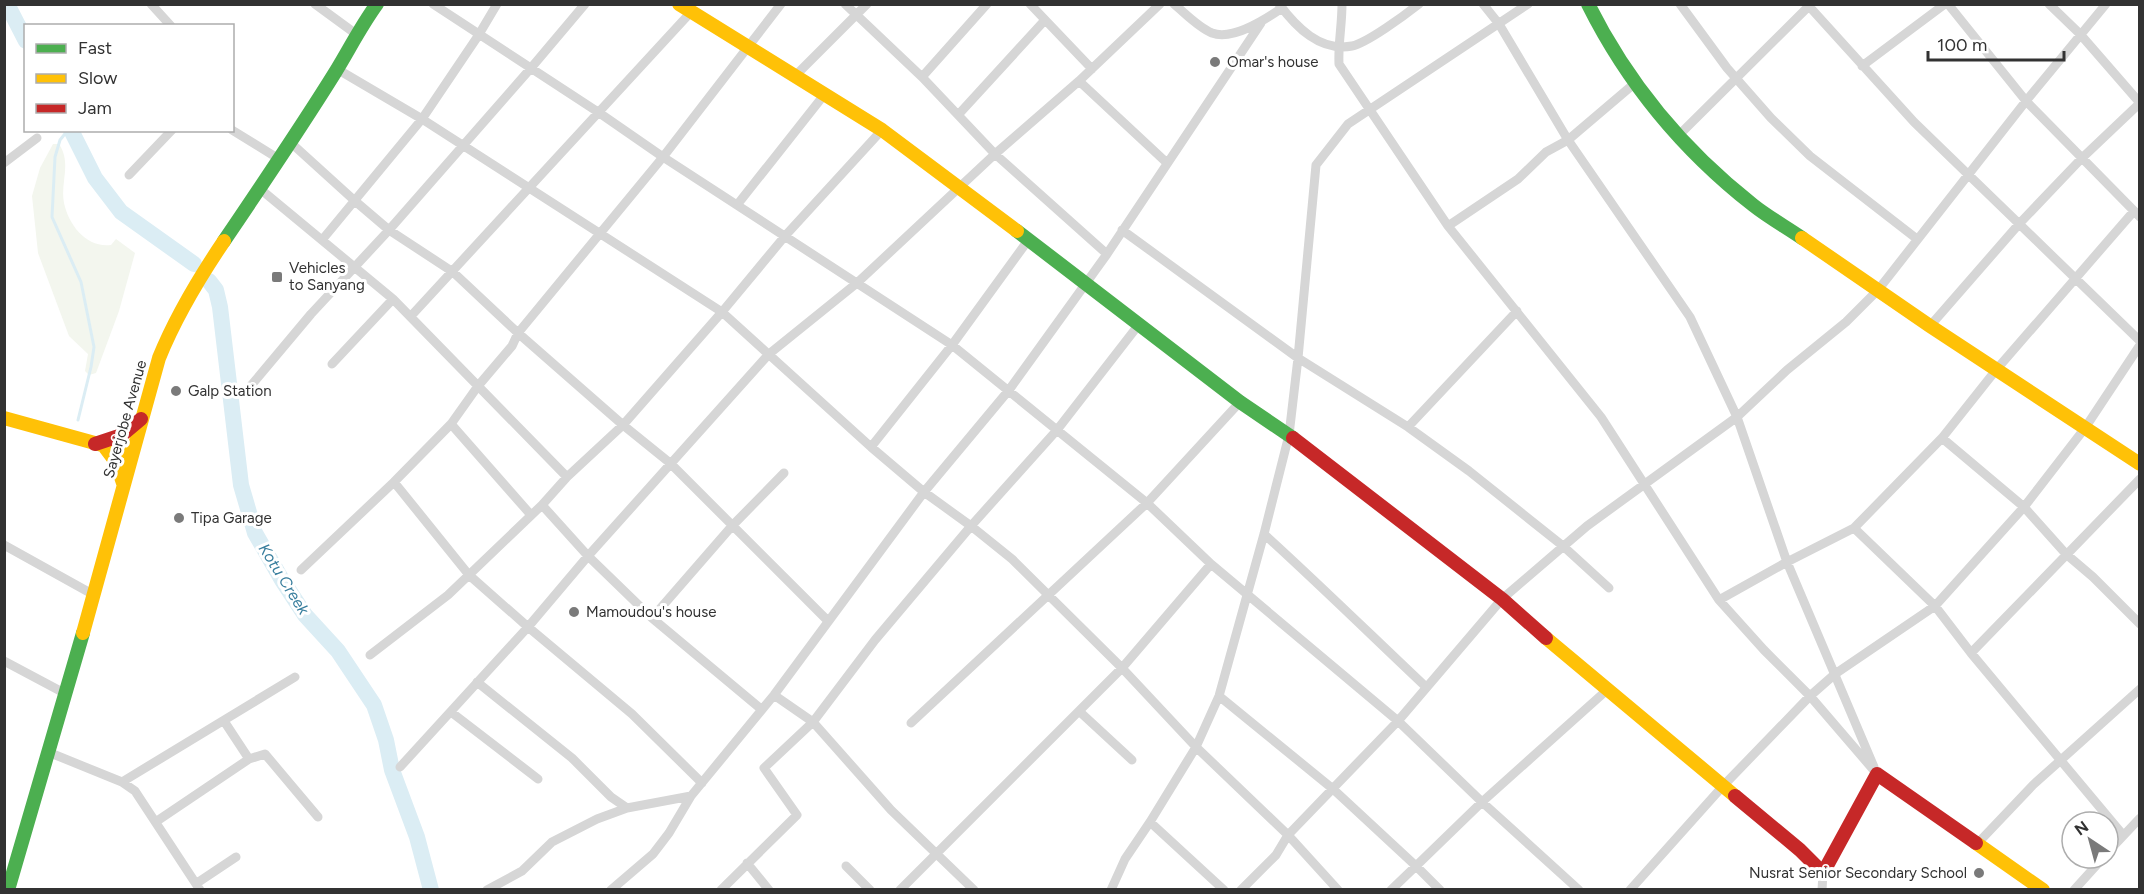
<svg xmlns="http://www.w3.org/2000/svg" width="2144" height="894" viewBox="0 0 2144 894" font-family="Figtree,sans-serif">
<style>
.green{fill:#f3f6ee}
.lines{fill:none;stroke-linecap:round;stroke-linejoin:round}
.stream{stroke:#dbedf4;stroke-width:3}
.river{stroke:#dbedf4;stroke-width:16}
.street{stroke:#d6d6d6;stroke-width:9}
.fast{stroke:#4caf50;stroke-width:14}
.slow{stroke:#ffc107;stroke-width:14}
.jam{stroke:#c62828;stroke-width:14}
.poi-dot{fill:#7a7a7a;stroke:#fff;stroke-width:2}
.labels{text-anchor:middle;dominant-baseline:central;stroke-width:6;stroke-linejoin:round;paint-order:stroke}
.poi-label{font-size:15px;fill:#323232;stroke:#fff;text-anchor:start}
.street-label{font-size:15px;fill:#323232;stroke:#fff}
.water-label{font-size:16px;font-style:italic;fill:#387e9d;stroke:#fff}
</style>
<rect width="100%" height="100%" fill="#fff"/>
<!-- green -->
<path class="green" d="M53 144H59C72 164 60 182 64 203 69 226 87 248 111 245L116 239 135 253 119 311 96 373 89 375 85 371 88 354 69 336 38 253 32 196 40 168Z"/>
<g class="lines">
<!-- stream -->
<path class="stream" d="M68 130 60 140 55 157 52 217 81 282 94 347 91 367 78 420"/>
<!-- river -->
<path class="river" d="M7 4 26 41
M71 130 95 178 121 212 194 264
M209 281 216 290 220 307 241 485 255 533 282 580 305 615 338 651 374 705 386 740 392 770 417 837 431 890"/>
<!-- street -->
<path class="street" d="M151 4 171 26
M315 4 356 34
M433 4 598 112 663 157 952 345 1147 503 1211 564 1398 721 1482 802 1579 890
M845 4 922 77 995 154 1107 254
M1030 4 1092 69
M1174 4C1186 14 1198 27 1212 33 1233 41 1266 19 1282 8
M1279 4C1296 27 1320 52 1352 46 1367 43 1405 15 1419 4
M1342 4C1342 25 1338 44 1339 64L1448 226 1601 417 1719 600 1764 650 1810 696 1877 774
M1483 4 1499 24 1568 140 1690 317 1737 417 1787 562 1874 767
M1680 4 1727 68 1771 118 1810 156 1917 239
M1807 4 1914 122 2140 341
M1948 4 2026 101 2140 217
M2049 4 2080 34 2140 103
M1862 66 1945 4
M337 69 422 119 722 312 871 447 924 492 971 526 1012 559 1122 668 1196 747 1288 835 1338 890
M795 76 867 4
M922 77 987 4
M1079 81 1167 163
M958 115 1045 20
M232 130 279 159
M1679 135 1811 4
M290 142 355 201 389 230 453 272 518 333 623 425 670 463 828 621
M4 163 37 138
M129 175 172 130
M259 188 393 299 567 477
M737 205 824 95
M1448 226 1518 179 1546 152 1568 140 1635 83
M1122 230 1298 358 1408 427 1469 471 1563 546 1609 588
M322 240 422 119 478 36 497 4
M411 316 691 12
M1930 326 2019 224 2081 159 2140 103
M332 364 393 299
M249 388 311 314 389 230 531 68 585 4
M451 424 531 515
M1408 427 1517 311
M1942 438 2024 507 2066 554 2093 577 2140 624
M871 447 952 345 1029 239
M394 482 469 575 528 627 632 714 702 783
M542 505 588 556 652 618 761 709
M1854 528 1935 606 1971 653 2123 835
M1264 534C1319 584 1372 636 1426 687
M4 545 94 595
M301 570 394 482 451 424 478 386 512 346 518 333 663 157 781 4
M1719 600 1787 562 1854 528 1942 438 1996 370 2134 211
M652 618 732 526 784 473
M1971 653 2140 479
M370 655 448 595 542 505 567 477 623 425 722 312 785 236 882 130
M4 661 66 694
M477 682 572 758 611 797 627 808
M774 695 813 722 891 810 974 890
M1219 696 1333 789 1416 866 1391 890
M451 712 538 779
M1080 712 1132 760
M224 721 249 759
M911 723 1147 503 1240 402
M48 752 122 782 135 791 200 890
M400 767 528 627 588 556 769 354 857 283 995 154 1079 81 1160 4
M122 782 295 677
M157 821 249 759 265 754 318 817
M1150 822 1224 890
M1977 844 2033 785 2140 689
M2108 852 2140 818
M747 863 769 890
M846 866 870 890
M197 883 236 857
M487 890 522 871 552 842 597 819 627 808 691 796
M611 890 653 854 669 833 691 796 774 695 924 492 1009 390 1107 254 1261 23
M721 890 797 815 764 768 813 722 875 640 971 526 1057 430 1140 323
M900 890 1122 668 1211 564
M1111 890 1125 859 1150 822 1196 747 1219 696 1264 534 1289 435 1298 358 1316 165 1348 124 1528 4
M1241 890 1276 855 1288 835 1398 721 1502 599 1587 526 1737 417 1787 370 1846 322 1878 290 2026 101 2106 4
M1440 890 1416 866 1482 802 1607 690
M1630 890 1723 786 1810 696 1835 674 1935 606 2024 507 2085 428 2140 345
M1822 890 1823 873
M2074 890 2103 858"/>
<!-- fast -->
<path class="fast" d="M1588 4C1627 82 1684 151 1753 205 1768 217 1786 227 1802 238
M1017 231 1240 402 1293 438
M224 241C262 185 300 129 336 71 350 48 361 26 377 4
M8 890 83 633"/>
<!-- slow -->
<path class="slow" d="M679 4 882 130 1017 231
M1802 238 1930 326 2140 464
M4 418 131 453
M104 446 116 462 123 483
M83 633 159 358C176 316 199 278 224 241
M1546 638 1735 796
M1976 843 2043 890"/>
<!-- jam -->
<path class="jam" d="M1293 438 1502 599 1546 638
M95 444 122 435 141 419
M1735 796 1800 850 1823 873 1877 774 1976 843"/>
</g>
<!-- markers -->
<g class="poi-dot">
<circle cx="1215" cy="62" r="6"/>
<rect x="271" y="271" width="12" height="12" rx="3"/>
<circle cx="176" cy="391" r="6"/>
<circle cx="179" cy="518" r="6"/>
<circle cx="574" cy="612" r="6"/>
<circle cx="1979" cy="873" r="6"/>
</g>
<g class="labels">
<!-- poi labels -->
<g class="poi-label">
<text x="1227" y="62">Omar's house</text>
<text x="289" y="268">Vehicles<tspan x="289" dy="17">to Sanyang</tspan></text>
<text x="188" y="391">Galp Station</text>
<text x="191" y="518">Tipa Garage</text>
<text x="586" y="612">Mamoudou's house</text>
<text x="1967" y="873" text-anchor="end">Nusrat Senior Secondary School</text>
</g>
<!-- street labels -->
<g class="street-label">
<text transform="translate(125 419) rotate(-74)">Sayerjobe Avenue</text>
</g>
<!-- water labels -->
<g class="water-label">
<text transform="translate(284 579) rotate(58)">Kotu Creek</text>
</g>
</g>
<!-- border -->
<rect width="2144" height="894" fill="none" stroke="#323232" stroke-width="12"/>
<!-- legend -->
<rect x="24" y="24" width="210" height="108" fill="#ffffff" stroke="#adadad" stroke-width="1.5"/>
<rect x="36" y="44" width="30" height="9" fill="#4caf50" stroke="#adadad" stroke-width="1.5"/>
<text x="78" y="54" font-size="18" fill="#323232">Fast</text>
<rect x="36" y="74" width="30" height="9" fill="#ffc107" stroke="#adadad" stroke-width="1.5"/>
<text x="78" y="84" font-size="18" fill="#323232">Slow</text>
<rect x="36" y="104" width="30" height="9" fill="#c62828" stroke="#adadad" stroke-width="1.5"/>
<text x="78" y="114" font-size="18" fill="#323232">Jam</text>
<!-- north arrow -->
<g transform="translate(2090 840) rotate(324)"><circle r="28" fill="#ffffff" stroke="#adadad" stroke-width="1.5"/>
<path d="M0-4.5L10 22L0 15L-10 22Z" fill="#7a7a7a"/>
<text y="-9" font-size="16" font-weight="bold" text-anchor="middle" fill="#323232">N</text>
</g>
<!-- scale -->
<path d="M1928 51v9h136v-9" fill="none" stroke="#323232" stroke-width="3"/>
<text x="1937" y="51" font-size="18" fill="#323232" stroke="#ffffff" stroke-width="4.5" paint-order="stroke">100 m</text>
</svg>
